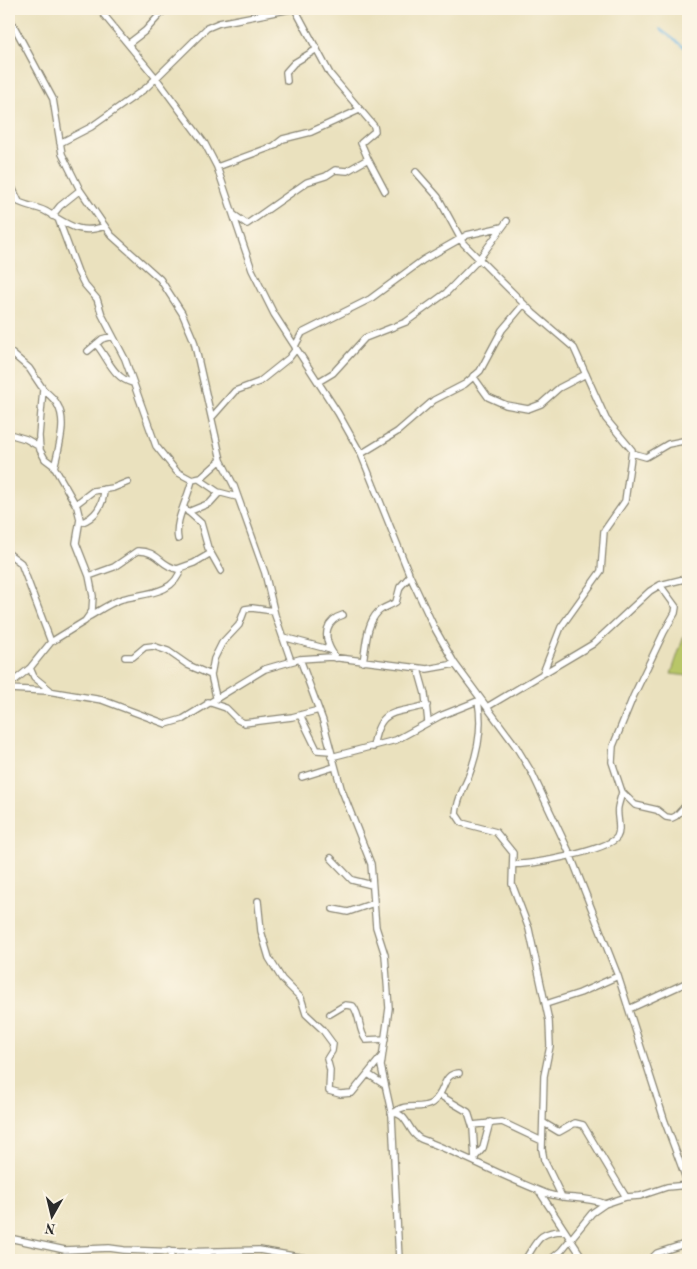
<svg xmlns="http://www.w3.org/2000/svg" width="697" height="1269" viewBox="0 0 697 1269" font-family="'Old Standard TT',serif">
<style>
.green{fill:#b8c668;stroke:#72784a}
.lines{fill:none;stroke-linecap:round;stroke-linejoin:round}
.stream{stroke:#6cb5e4;stroke-width:2}
.street-casing{stroke:#8a8674;stroke-width:8}
.street{stroke:#fff;stroke-width:5.5}
</style>
<rect width="100%" height="100%" fill="#fcf5e5"/>
<filter id="ink" filterUnits="userSpaceOnUse"><feTurbulence type="fractalNoise" baseFrequency=".02" numOctaves="2"/><feDisplacementMap in="SourceGraphic" scale="10" xChannelSelector="R" yChannelSelector="G"/><feConvolveMatrix kernelMatrix="1 2 1 2 8 2 1 2 1" color-interpolation-filters="sRGB"/></filter>
<filter id="wash" filterUnits="userSpaceOnUse"><feTurbulence type="fractalNoise" baseFrequency=".0096" numOctaves="4" result="noise"/><feDisplacementMap in="SourceGraphic" scale="20" xChannelSelector="R" yChannelSelector="G"/><feGaussianBlur stdDeviation="1.12" result="paint"/><feColorMatrix in="noise" values="0 0 0 0 0 0 0 0 0 0 0 0 0 0 0 0 0 1.4 0 .05"/><feComposite in="paint" operator="in"/></filter>
<g filter="url(#wash)">
<rect width="100%" height="100%" fill="#eae1be"/>
<!-- green -->
<path class="green" d="M688 624V676L671 674Z"/>
<g class="lines">
<!-- stream -->
<path class="stream" d="M660 29 688 50"/>
</g>
</g>
<g filter="url(#ink)">
<g class="lines">
<defs>
<path id="street" d="M99 9 156 78 205 144 217 167 252 270 274 314 338 413 361 454 410 576 434 627 455 664 515 745 532 773 570 854 618 976 665 1122 688 1184
M9 17 53 99 62 154 80 190 111 235 160 279 182 313 194 341 221 460 234 486 265 573 275 615 291 661
M128 44 145 31 165 9
M287 81 286 72 294 63 317 49
M60 143 91 127 146 88 207 28 219 23 291 9
M368 159 385 191
M217 167 274 146 283 139 311 132 359 110
M416 172 438 197 463 243 533 313 574 348 606 419 632 450 625 501 604 531 601 571 561 627 543 673
M9 181 19 202C27 206 37 207 45 211 67 223 78 236 105 226
M234 215 247 224 307 182 326 176 335 170 347 171 368 159 361 143 375 131 374 126 330 74 295 9
M52 216 60 206 80 190
M59 221 78 272 84 284 97 299 102 315 125 359 156 446 177 472 192 480 201 478 221 460
M96 344C108 358 113 378 133 383
M295 346 302 333 370 299 423 260 467 235 502 227
M9 351 29 368 43 389 39 436 40 450 45 459 53 465 77 507 80 519 76 543 89 576 93 596 92 611 85 621 51 642 30 668 9 685
M88 351 102 339 113 336
M473 376 488 397 506 405 528 409 541 404 559 388 586 374
M318 382 333 373 365 338 406 322 446 293 479 259 507 221
M43 389C48 394 54 398 57 404 68 421 58 450 54 468
M213 416 235 391 259 382 289 358 296 349
M9 434 26 439 40 447
M632 453 646 457 668 444 688 440
M361 454 397 432 434 400 465 384 480 371 502 330 524 304
M199 479 218 492 237 497
M76 504 93 491 113 488 128 482
M184 508 201 523 208 548 221 571
M188 512 210 503 219 493
M80 523C95 518 104 505 104 489
M178 539C174 521 188 499 192 480
M9 554 21 563 51 642
M89 576 114 567 137 551C158 550 160 566 177 569L194 563 211 553
M660 585 676 607 675 613 664 632 633 697 613 746 612 762 622 792 635 805 657 810 666 817 672 818 676 816 688 803
M90 616C100 610 110 603 122 599 143 593 175 595 181 568
M283 637 331 650 336 658
M331 650C323 635 326 620 343 615
M125 657H133L145 647 153 646 168 651 188 665 211 675
M300 659 323 721 341 788 371 864 376 927 385 955 389 1008 381 1066 392 1116 399 1260
M363 662C366 647 366 624 378 612 383 607 390 606 396 602L400 587 410 576
M30 668 34 677 50 690
M418 669 425 694 428 722
M9 689 48 691 102 700 166 724 183 719 265 669 300 659 331 657 427 669 455 664
M216 697 211 675 214 659 222 643 239 625 245 609 252 608 274 611
M478 701C483 727 478 753 468 778 463 790 457 800 456 814L462 823 496 832 513 853 512 884 529 929 549 1021 550 1046 544 1076 542 1149 544 1160 562 1197
M208 702 226 708 238 720 244 723 292 717 319 710
M487 707 593 644 650 591 660 585 688 578
M300 715 317 750 330 751
M373 747C380 706 394 715 427 705
M331 757 396 740 440 716 480 700
M302 777 334 767
M331 858 352 880 372 885
M513 864C529 866 609 850 617 837 622 829 616 816 618 807 619 802 621 797 622 792
M258 901 261 931 269 958 282 979 301 998 306 1014 322 1029 333 1044 332 1051 327 1059 330 1070 329 1091 340 1094 352 1093 382 1056
M333 909 348 912 374 903
M546 1004 580 993 618 976
M629 1009 688 982
M330 1014 345 1005 353 1006C361 1016 358 1030 366 1040L385 1039
M368 1074 383 1084
M441 1096 468 1112 473 1128 475 1160
M395 1112C406 1102 420 1111 432 1103 447 1092 441 1074 459 1073
M391 1113C408 1111 408 1134 421 1139 464 1155 505 1178 548 1194 567 1200 587 1196 605 1204
M544 1123 559 1132 575 1123 583 1125 626 1197
M472 1125 502 1122 542 1141
M476 1156 483 1148 490 1122
M539 1191 584 1260
M9 1238 65 1250 109 1248 124 1250 179 1252 259 1250 317 1260
M169 1251 172 1260
M194 1260 210 1252
M525 1260C537 1242 538 1231 564 1231
M550 1260 561 1251 592 1213 605 1204 626 1197 640 1196 667 1187 688 1185
M650 1260 657 1253 688 1243"/>
</defs>
<!-- street casing -->
<use href="#street" class="street-casing"/>
<!-- street -->
<use href="#street" class="street"/>
</g>
</g>
<!-- margin -->
<rect width="697" height="1269" fill="none" stroke="#fcf5e5" stroke-width="30"/>
<!-- north arrow -->
<g transform="translate(52 1216) rotate(188)" stroke="#fcf5e5" stroke-width="4" paint-order="stroke">
<path d="M0-4L9 19L0 12L-9 19Z" fill="#2b2b2b"/>
<text y="-8" font-size="14" font-weight="bold" text-anchor="middle" fill="#2b2b2b">N</text>
</g>
</svg>
